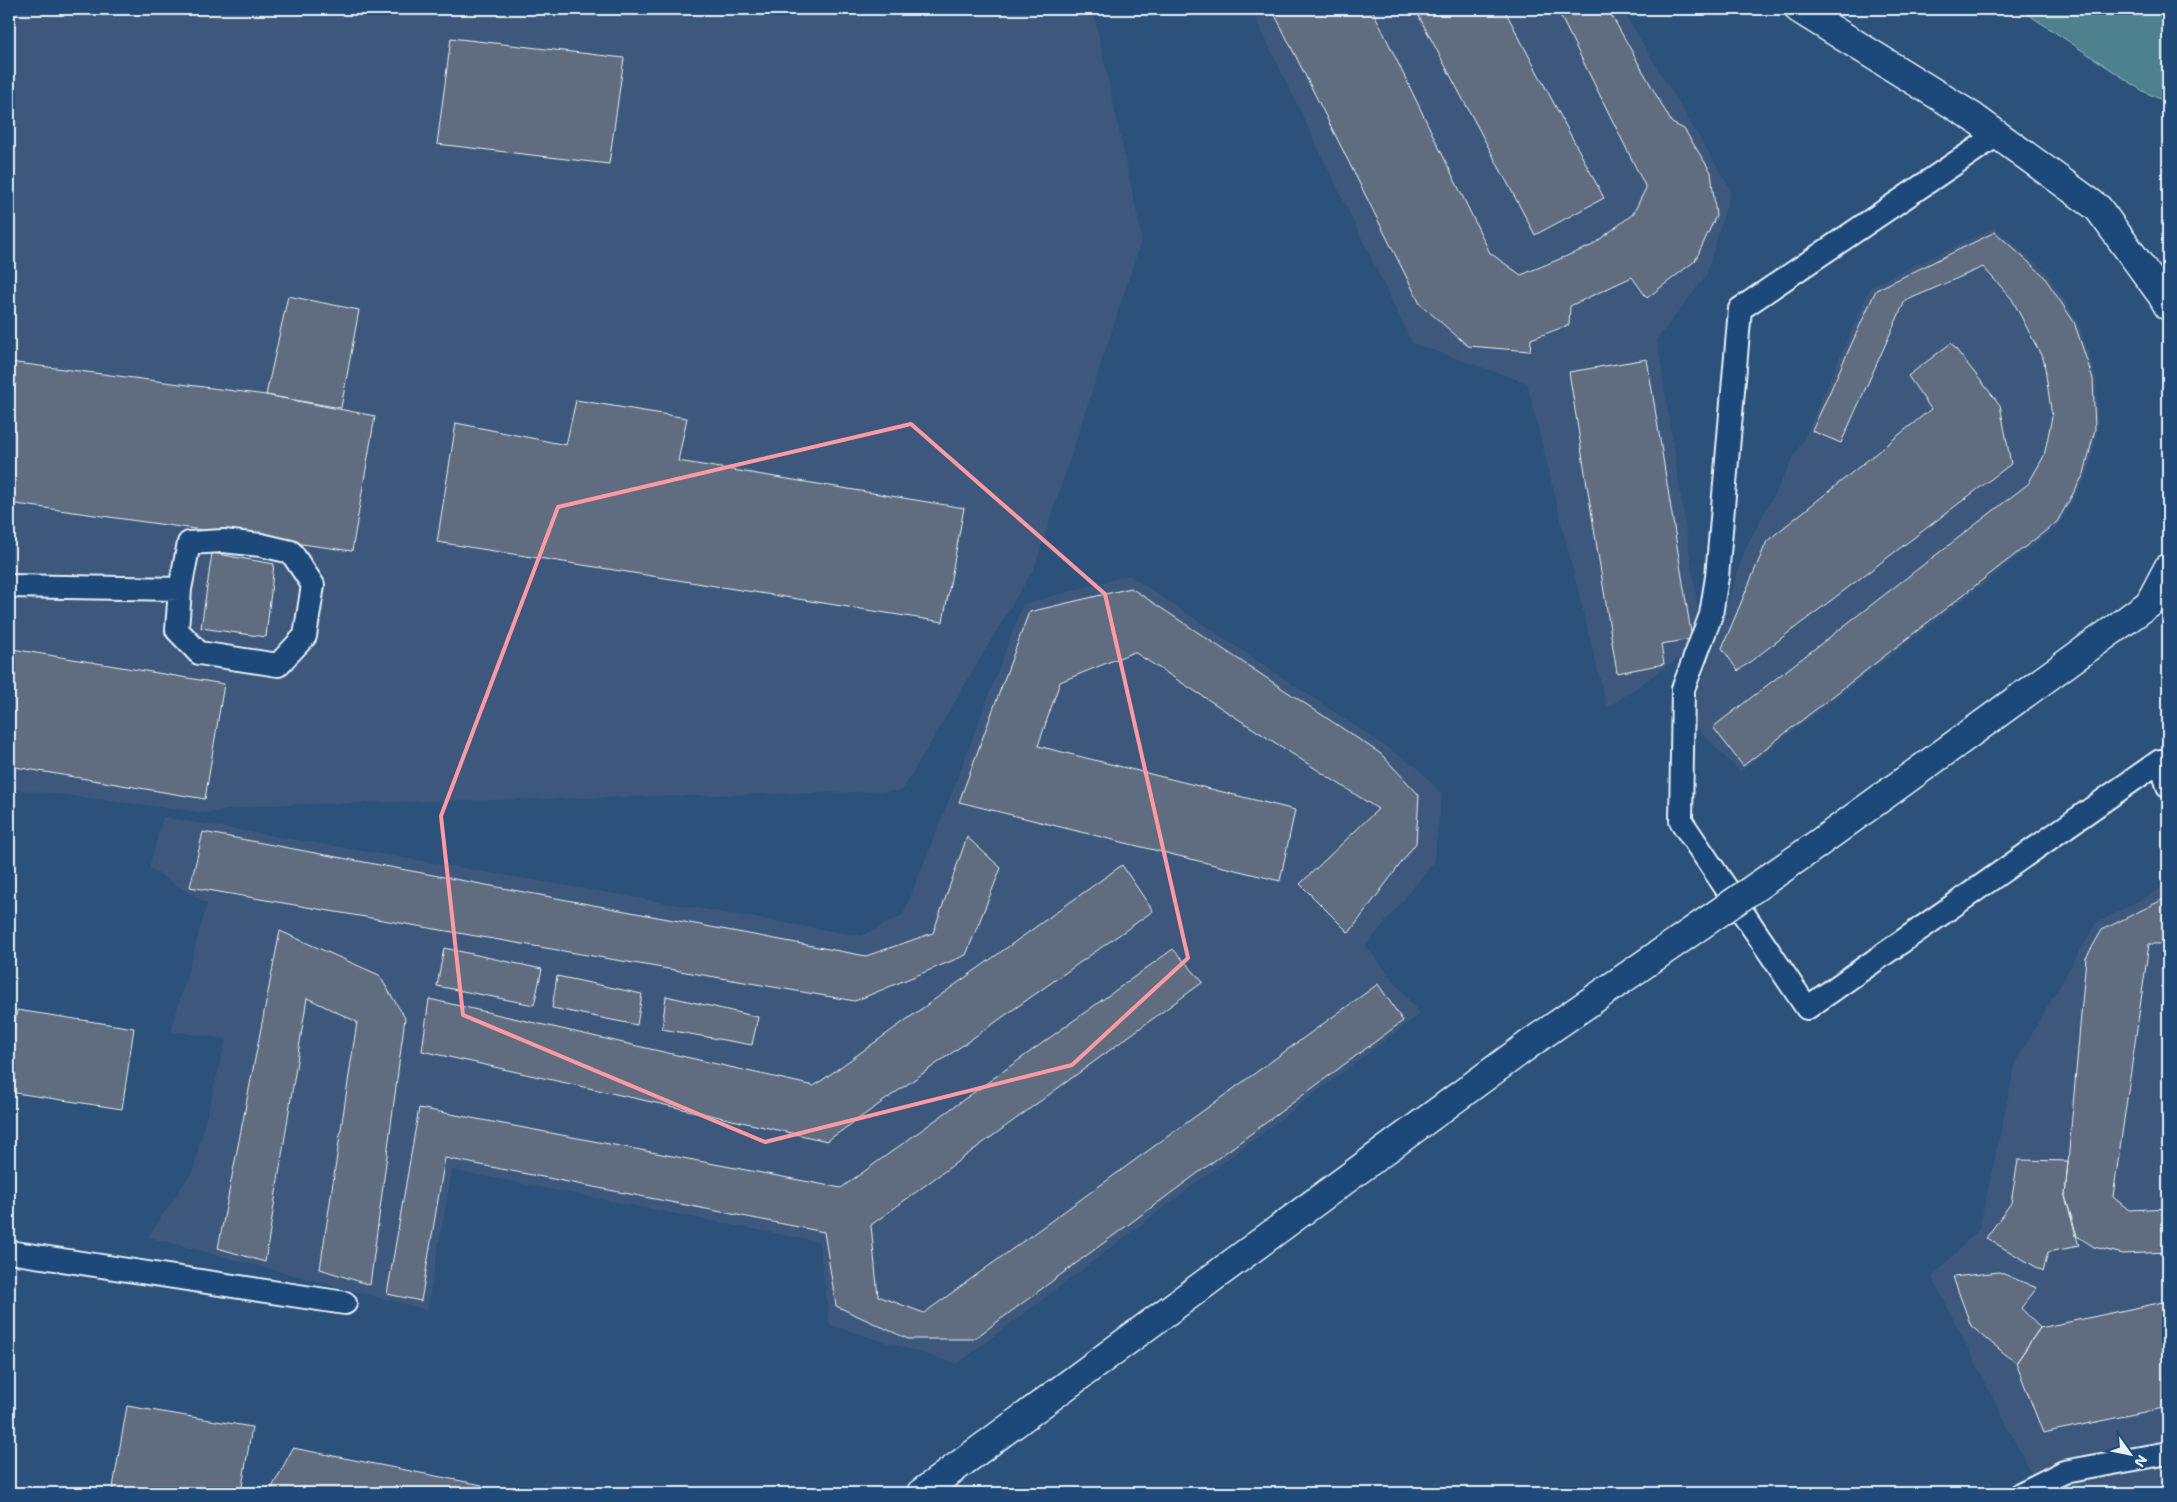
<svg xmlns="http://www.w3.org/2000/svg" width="2177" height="1502" viewBox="0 0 2177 1502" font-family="'Shantell Sans',sans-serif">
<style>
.built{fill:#3c597c}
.green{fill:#4e818e;stroke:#9bb9c3}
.building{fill:#606d80;stroke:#e8f1f8}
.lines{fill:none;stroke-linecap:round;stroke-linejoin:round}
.service-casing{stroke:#e8f1f8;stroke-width:26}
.minor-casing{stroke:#e8f1f8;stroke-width:31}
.trunk-casing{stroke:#e8f1f8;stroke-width:31}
.service{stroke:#1f4a7a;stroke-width:22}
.minor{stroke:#1f4a7a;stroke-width:28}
.trunk{stroke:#1f4a7a;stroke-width:28}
.trunk-bridge-casing{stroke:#e8f1f8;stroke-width:31;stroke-linecap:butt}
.trunk-bridge{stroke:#1f4a7a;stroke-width:28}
.marked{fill:none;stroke:#ff9aa2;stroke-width:4;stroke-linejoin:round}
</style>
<rect width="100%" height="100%" fill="#2c517b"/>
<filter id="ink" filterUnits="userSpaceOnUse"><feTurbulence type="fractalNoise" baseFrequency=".02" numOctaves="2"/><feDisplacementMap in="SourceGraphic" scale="10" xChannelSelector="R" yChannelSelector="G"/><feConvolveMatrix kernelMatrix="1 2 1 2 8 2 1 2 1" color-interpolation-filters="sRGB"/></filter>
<g filter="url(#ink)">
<!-- built -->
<path class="built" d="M9 9H1093L1142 238 1035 566 902 791 266 805 207 813 9 788Z
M1251 9H1622L1731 190 1706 276 1657 339 1703 641 1607 708 1527 383 1412 343Z
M1994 227 2046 272 2078 320 2097 379 2098 430 2089 472 2058 526 1740 772 1687 718 1711 655 1745 549 1805 436 1871 286Z
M1129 575 1418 768 1442 794 1434 862 1366 946 1420 1014 957 1364 830 1325 819 1242 452 1170 427 1310 148 1237 193 1170 226 1039 171 1031 207 904 149 868 163 817 861 936 903 915 953 790 1023 604Z
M2168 885V1493H2041L1932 1277 1979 1229 2016 1061 2096 923Z"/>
<!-- green -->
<path class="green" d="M2020 9H2168V103L2143 91Z"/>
<!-- building -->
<path class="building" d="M1272 9H1372L1490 253 1521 275 1591 246 1633 214 1646 188 1557 9H1608L1672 123 1684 129 1711 172 1716 216 1695 261 1647 298 1632 277 1570 306 1569 325 1531 339 1530 351 1468 346 1420 304Z
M1415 9H1504L1604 198 1535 235Z
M451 38 624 58 609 164 437 144Z
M1995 232 2043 275 2074 322 2093 379 2095 429 2084 474 2057 522 1743 766 1713 727 2028 484 2044 456 2052 417 2044 361 2012 299 1983 267 1905 301 1841 443 1812 431 1876 290Z
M288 296 359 310 341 408 266 395Z
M1951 343 2000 405 2011 464 1738 671 1722 648 1767 541 1931 409 1908 376Z
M1647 359 1692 639 1661 644 1664 664 1617 673 1569 372Z
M9 362 266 395 375 416 352 551 9 503Z
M576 400 687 418 678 461 964 508 943 622 437 542 456 423 566 445Z
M212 553 274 564 266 637 201 628Z
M1131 588 1381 754 1419 795 1416 843 1349 933 1300 884 1378 809 1134 652 1060 682 1038 746 1295 810 1280 881 959 802 1029 612Z
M12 649 224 684 205 799 9 766V670Z
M203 832 866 956 933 933 967 837 1001 868 966 955 855 1001 190 887Z
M1122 865 1153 911 827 1141 422 1051 429 999 814 1086Z
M2168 897V944H2149L2113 1197 2129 1210 2168 1208V1252L2123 1254 2094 1247 2077 1236 2065 1196 2086 958 2102 930Z
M280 931 379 975 405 1018 370 1285 320 1269 357 1022 307 998 265 1262 218 1248Z
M444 948 542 969 534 1005 437 986Z
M1173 949 1203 982 871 1225 878 1296 924 1313 1378 984 1403 1021 974 1339H908L836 1306 824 1232 445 1158 421 1301 387 1294 419 1108 841 1188Z
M557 976 642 994 637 1025 552 1008Z
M666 996 758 1017 752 1045 662 1029Z
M17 1010 134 1028 122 1109 9 1092V1062Z
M2018 1160 2068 1161 2065 1196 2079 1246 2048 1252 2043 1271 1986 1238 2011 1203Z
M1999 1272 2037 1288 2021 1308 2040 1328 2016 1363 1971 1326 1953 1277Z
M2168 1301V1407L2043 1433 2016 1363 2040 1328Z
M127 1406 252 1427 241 1493H112Z
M293 1448 482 1485 481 1493H269Z"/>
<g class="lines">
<defs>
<path id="service" d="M1997 135 1740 309 1717 577 1711 615 1683 689 1681 821 1807 1008 2160 761 2168 786
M223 541 261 545 291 552 313 585 305 636 278 665 199 653 177 630 180 589 189 543Z
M9 586 180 589
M9 1252 345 1303
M2022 1493 2064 1472 2168 1453"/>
<path id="minor" d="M1799 9 1973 117 2098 208 2161 294 2168 306
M2149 604 2168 568"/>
<path id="trunk" d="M1805 853 2168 590
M921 1493 1532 1042"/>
</defs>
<!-- service casing -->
<use href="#service" class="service-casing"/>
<!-- minor casing -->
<use href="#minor" class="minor-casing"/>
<!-- trunk casing -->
<use href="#trunk" class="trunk-casing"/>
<!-- service -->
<use href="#service" class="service"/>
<!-- minor -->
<use href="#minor" class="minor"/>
<!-- trunk -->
<use href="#trunk" class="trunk"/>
<defs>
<path id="trunk-bridge" d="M1532 1042 1805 853"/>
</defs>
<!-- trunk-bridge casing -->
<use href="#trunk-bridge" class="trunk-bridge-casing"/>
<!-- trunk-bridge -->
<use href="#trunk-bridge" class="trunk-bridge"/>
</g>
</g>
<!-- marked area -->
<path class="marked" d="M911 424 1105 594 1188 958 1072 1065 765 1142 463 1015 441 816 558 507Z"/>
<!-- margin -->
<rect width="2177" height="1502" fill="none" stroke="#1f4a7a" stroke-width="30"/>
<rect x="15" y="15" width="2147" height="1472" fill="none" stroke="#e8f1f8" stroke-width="2" filter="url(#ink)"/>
<!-- north arrow -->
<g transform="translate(2130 1454) rotate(123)" stroke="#1f4a7a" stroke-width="4" paint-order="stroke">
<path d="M0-4L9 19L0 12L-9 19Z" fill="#e8f1f8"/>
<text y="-8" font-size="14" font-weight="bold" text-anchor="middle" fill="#e8f1f8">N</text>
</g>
</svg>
